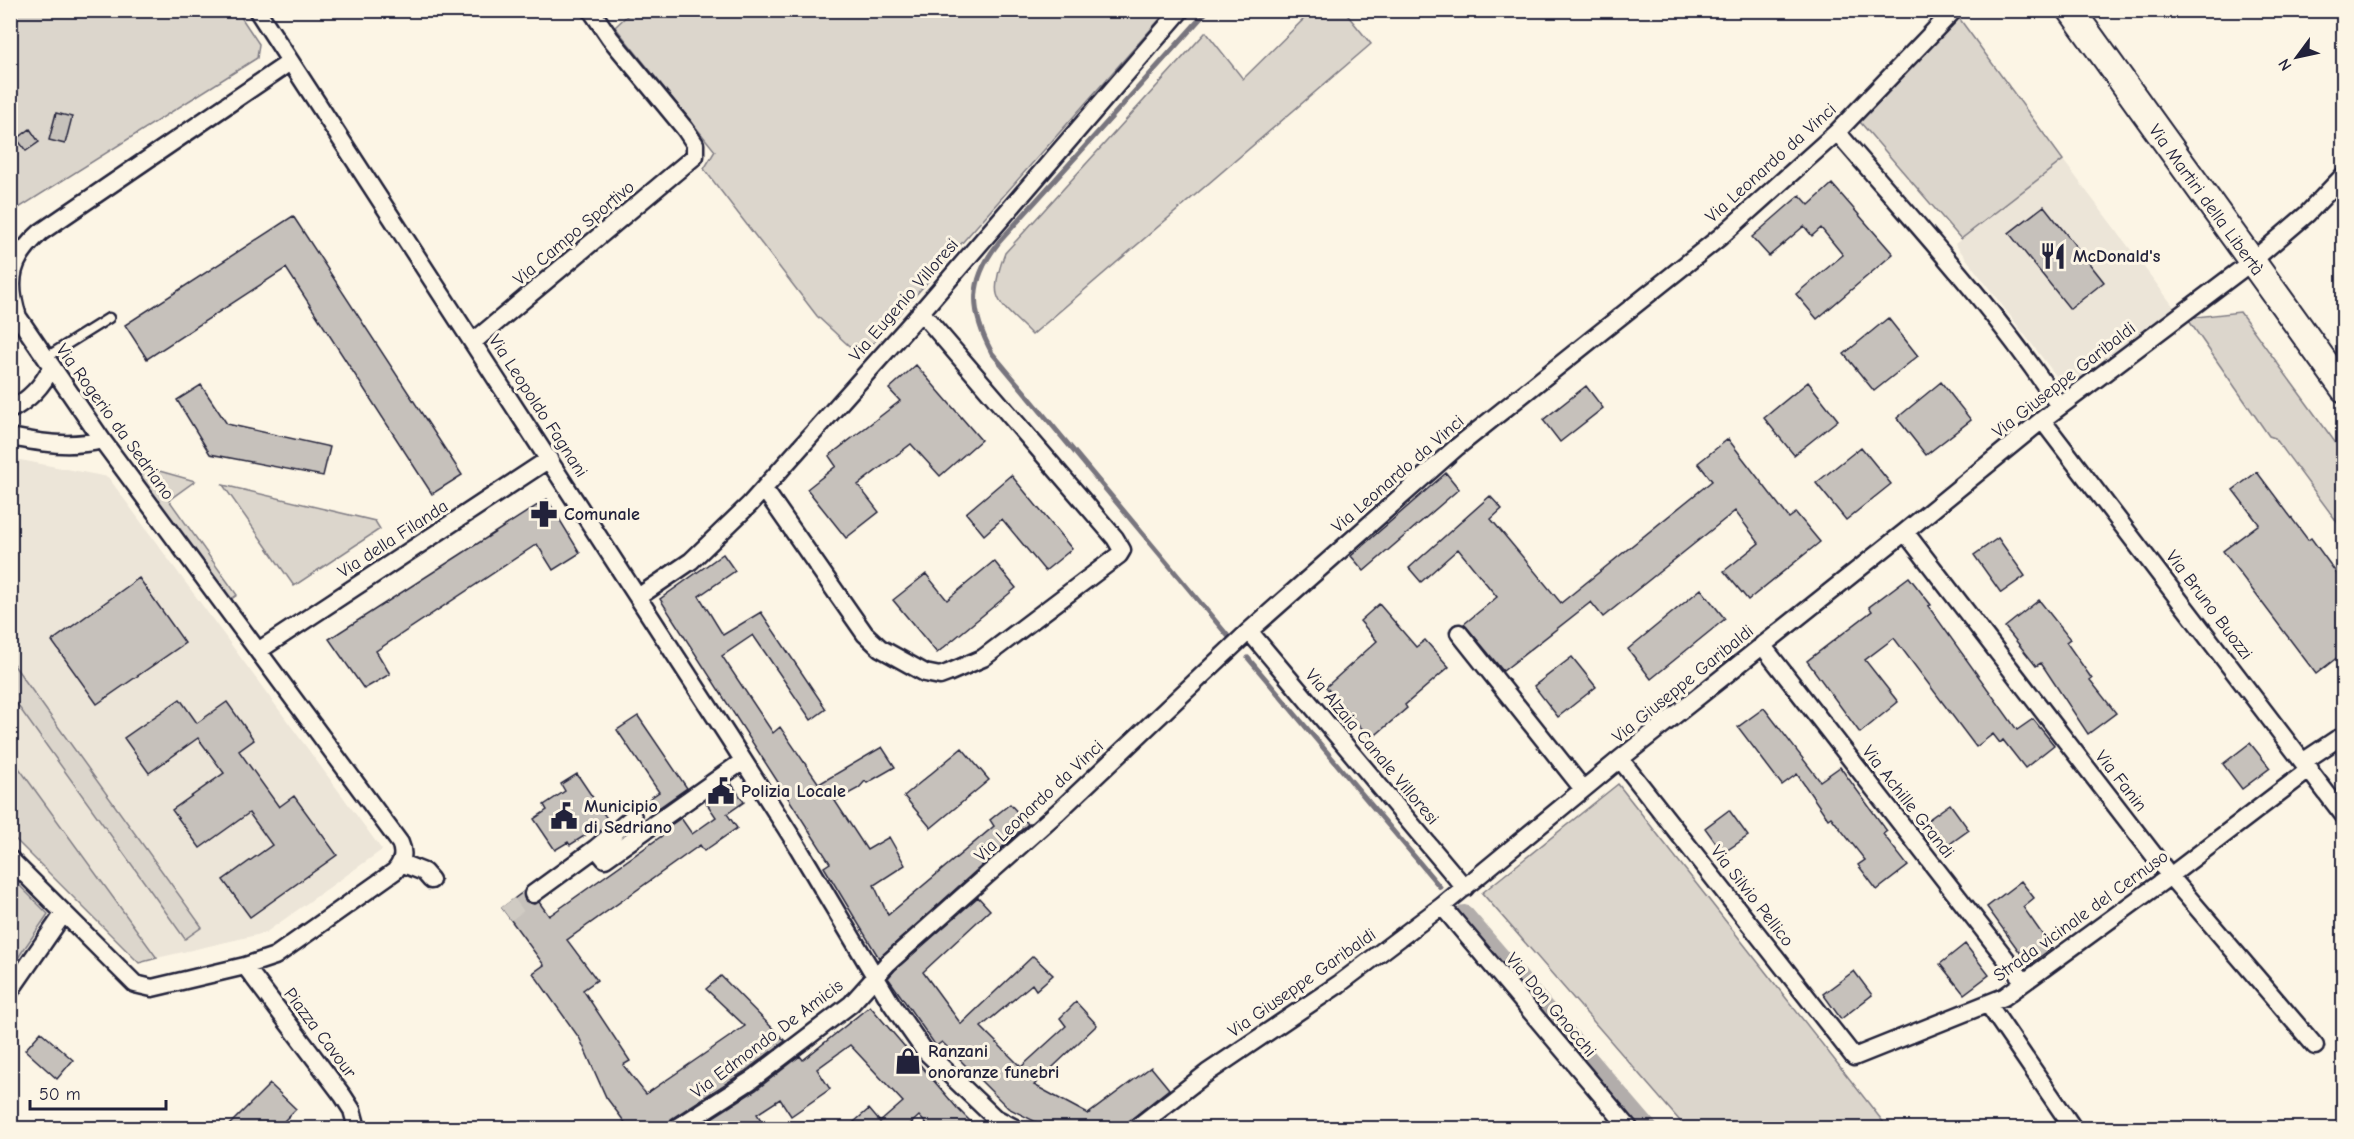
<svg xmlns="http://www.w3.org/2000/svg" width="2354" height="1139" viewBox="0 0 2354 1139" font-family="'Comic Neue',sans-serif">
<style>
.built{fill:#ece5d8}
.green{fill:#dcd6cc;stroke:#7f7c84;stroke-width:1.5}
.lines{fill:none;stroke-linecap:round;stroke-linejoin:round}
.stream{stroke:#78757e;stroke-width:5}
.canal{stroke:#b2adab;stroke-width:20}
.building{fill:#c6c1bb;stroke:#22223b;stroke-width:1.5}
.street-tunnel{stroke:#d0cbc3;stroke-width:16;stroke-dasharray:16 8;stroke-linecap:butt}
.lane-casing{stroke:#22223b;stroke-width:13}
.street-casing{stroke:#22223b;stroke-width:21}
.primary-casing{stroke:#22223b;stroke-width:30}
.lane{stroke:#fcf5e5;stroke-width:8}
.street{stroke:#fcf5e5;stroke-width:16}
.primary{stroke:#fcf5e5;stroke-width:26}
.labels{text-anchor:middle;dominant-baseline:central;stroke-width:6;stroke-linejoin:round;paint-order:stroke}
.street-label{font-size:18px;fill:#22223b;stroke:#fcf5e5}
.poi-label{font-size:18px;font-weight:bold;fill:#22223b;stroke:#fcf5e5;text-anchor:start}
</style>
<rect width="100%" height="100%" fill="#fcf5e5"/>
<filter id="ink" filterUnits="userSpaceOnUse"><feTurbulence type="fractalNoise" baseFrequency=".0167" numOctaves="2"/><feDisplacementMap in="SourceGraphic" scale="12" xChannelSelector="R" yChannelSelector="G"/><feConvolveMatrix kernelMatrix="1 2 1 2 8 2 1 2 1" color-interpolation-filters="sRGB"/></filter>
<g filter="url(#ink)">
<!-- built -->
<path class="built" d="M2063 160 2174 307 2067 390 1955 244Z
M10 458 108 477 382 850 265 933 157 958 11 757Z"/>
<!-- green -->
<path class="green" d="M10 11H237L259 44 257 58 11 213Z
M632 11V10L1167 11 861 357 817 316 704 169 715 151 615 27Z
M1312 11H1344L1371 44 1032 335C999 301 986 302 1005 253L1206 32 1243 79Z
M1959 18 2063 160 1961 239 1860 122Z
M2240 312 2343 453V530L2275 438 2269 436 2187 318Z
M138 465 195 481 169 500 237 595 227 602 130 471Z
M223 485 375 521 380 529 294 586Z
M11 661 202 927 185 939 11 696Z
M10 757H11L157 958 139 963 11 835Z
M1618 784 1888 1128H1686L1482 893Z
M11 877 48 914 11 968Z"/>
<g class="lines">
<!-- stream -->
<path class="stream" d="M1208 10 999 242C969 280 969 310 992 353L1228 636
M1248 658 1440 887"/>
<!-- canal -->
<path class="canal" d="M1464 915 1647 1128"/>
</g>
<!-- building -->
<path class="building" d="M56 113 72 117 65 144 49 140Z
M30 129 39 142 26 151 17 139Z
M1832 184 1893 254 1817 319 1796 294 1843 255 1821 228 1812 236 1804 226 1769 256 1752 237 1800 195 1809 205Z
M2044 206 2104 282 2070 309 2009 233Z
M293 216 462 475 432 494 286 268 147 359 125 325Z
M1888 318 1918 356 1874 391 1844 354Z
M916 365 981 440 940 476 911 444 858 485 879 512 846 538 807 489 836 466 829 456 900 401 889 389Z
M1808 382 1838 420 1794 455 1764 418Z
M1941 382 1971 420 1926 455 1897 418Z
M201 385 227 424 330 447 323 476 210 454 177 400Z
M1586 386 1603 408 1560 442 1543 420Z
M1728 439 1789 518 1796 513 1820 542 1748 600 1724 571 1759 543 1735 511 1603 617 1591 602 1503 671 1464 624 1497 597 1458 549 1421 582 1409 568 1490 496 1502 509 1491 519 1561 603 1712 481 1698 463Z
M1861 447 1891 484 1846 520 1816 483Z
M2257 472 2308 540 2311 538 2343 582V653L2316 674 2223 551 2259 524 2233 490Z
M1446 473 1459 489 1364 571 1351 556Z
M1011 475 1072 549 1045 571 1002 519 984 535 966 513Z
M547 499 580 553 553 570 537 544 376 651 390 674 364 689 329 639Z
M1998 538 2025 576 2001 593 1974 555Z
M723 554 735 571 699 596 723 635 761 612 826 709 811 720 753 635 722 656 773 733 780 727 819 784 882 747 895 767 867 783 865 781 859 788 835 801 867 850 889 837 905 865 874 885 888 915 994 826 990 820 1010 804 1028 824 879 958 824 867 830 863 660 599Z
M994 561 1016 588 937 653 893 600 926 574 947 600Z
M1909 577 1931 605 1928 606 2017 730 2033 719 2054 745 2025 768 2003 740 2000 743 1993 734 1976 747 1894 638 1865 660 1898 702 1860 733 1807 661 1872 611 1869 607Z
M139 578 185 643 97 704 52 641Z
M1701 589 1725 619 1651 679 1628 649Z
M2039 600 2070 639 2066 642 2092 679 2090 680 2116 713 2088 734 2041 663 2036 666 2005 627Z
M1379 604 1416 647 1425 640 1449 667 1405 705 1407 708 1371 739 1326 687 1377 641 1360 621Z
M1572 657 1596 687 1558 717 1534 686Z
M180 699 197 723 227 702 254 740 239 751 279 807 294 796 337 855 250 917 223 880 272 845 249 813 200 848 172 810 224 773 198 738 149 773 124 738Z
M1764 708 1820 781 1840 767 1887 831 1883 834 1908 866 1877 890 1858 865 1865 860 1831 817 1828 819 1797 774 1782 785 1738 727Z
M638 716 687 788 657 809 649 799 659 792 617 730Z
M2250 743 2270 768 2242 789 2223 764Z
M962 748 989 780 931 828 904 796Z
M577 774 610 823 595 835 592 831 570 845 568 842 555 850 534 819 547 810 544 805 565 791 561 784Z
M731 783 744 802 727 814 737 828 704 851 700 845 567 940 597 980 583 990 630 1061 623 1065 646 1094 745 1026 706 989 721 976 785 1041 744 1072 671 1119 667 1128H629L606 1097 580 1039 533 973 544 965 502 908 523 892 525 901 534 904 539 902 549 916 670 830 668 827 681 818 692 834 716 817 705 801Z
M1950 804 1969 830 1944 848 1925 822Z
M1729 810 1748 836 1723 853 1705 828Z
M2021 881 2034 898 2023 907 2052 948 2029 965 1987 907Z
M978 897 990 910 923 972 961 1024 1033 956 1053 975 1036 990 1032 984 981 1027 1021 1067 1066 1026 1060 1018 1076 1002 1097 1025 1034 1085 1088 1114 1151 1067 1169 1089 1120 1128H1048L1008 1108 942 1042 936 1046 893 985 888 978 895 970Z
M1965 944 1989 975 1964 994 1940 964Z
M1854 971 1872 995 1841 1019 1823 994Z
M870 1006 957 1108 977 1128H930L919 1116 906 1128H847L869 1109 880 1122 903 1102 850 1045 817 1069 830 1089 791 1116 780 1099 757 1114 766 1128H696L756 1090 800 1056 803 1060Z
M41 1032 73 1060 57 1079 25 1050Z
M270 1084 296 1109 277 1128H226Z"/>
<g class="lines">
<!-- street-tunnel -->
<path class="street-tunnel" d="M506 914 533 894"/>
<defs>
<path id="lane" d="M45 358 109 318"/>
<path id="street" d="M257 10 729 738 793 839 891 1003 924 1050 994 1117 1015 1128
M1837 132C1913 221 1995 308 2059 406
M473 342 695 156V144L685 129 610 38 591 10
M10 410C29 400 42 387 51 368
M2042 420 2344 816
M10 437C42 443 70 448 102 440
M764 489 865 634 880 648 925 673 940 676 948 673 983 658 1119 555 1122 550 1115 538 921 312
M1905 532 2170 876 2315 1046
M638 597 691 561 750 504 921 312 1181 10
M1249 631 1465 888
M1459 633 1583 789
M1762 645 2024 982
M258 651 549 459
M1620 759 1854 1057 2004 997 2170 876 2310 769
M2304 761 2337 739
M596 848 633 817
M10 859 135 984 152 988 245 966 275 956 395 871C402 862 405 854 400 843L102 440 18 317C6 280 11 258 41 232L290 62
M401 863 424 872 431 880
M533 894 596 848 605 859 743 761
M1442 906 1629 1128
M245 966 343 1096 352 1110 357 1128
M10 991 64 913
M1988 1004 2073 1128
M677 1128 750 1081 851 1004 888 963 1059 811 1249 631 1457 447 1720 237 1837 132 1954 10
M1136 1128 1207 1073 1339 984 1442 906 1620 759 1905 532 2042 420 2251 262 2307 214 2344 175"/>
<path id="primary" d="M2071 10 2344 389"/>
</defs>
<!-- lane casing -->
<use href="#lane" class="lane-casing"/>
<!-- street casing -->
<use href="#street" class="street-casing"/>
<!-- primary casing -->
<use href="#primary" class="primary-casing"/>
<!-- lane -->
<use href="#lane" class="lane"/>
<!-- street -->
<use href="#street" class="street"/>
<!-- primary -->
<use href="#primary" class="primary"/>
</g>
</g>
<!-- icons -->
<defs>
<symbol id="restaurant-bare" viewBox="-9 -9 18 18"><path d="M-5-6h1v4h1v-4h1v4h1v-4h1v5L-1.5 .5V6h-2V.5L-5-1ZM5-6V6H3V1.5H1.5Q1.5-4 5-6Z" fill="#22223b" stroke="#fcf5e5" stroke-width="2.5" paint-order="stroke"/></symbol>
<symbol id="pharmacy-bare" viewBox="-9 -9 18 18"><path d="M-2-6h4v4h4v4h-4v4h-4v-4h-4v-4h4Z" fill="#22223b" stroke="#fcf5e5" stroke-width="2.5" paint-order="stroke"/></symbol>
<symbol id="civic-bare" viewBox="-9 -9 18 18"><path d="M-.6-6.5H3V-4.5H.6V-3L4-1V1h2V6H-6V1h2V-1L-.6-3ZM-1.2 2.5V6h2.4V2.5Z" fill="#22223b" stroke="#fcf5e5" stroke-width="2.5" paint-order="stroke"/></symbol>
<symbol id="shop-bare" viewBox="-9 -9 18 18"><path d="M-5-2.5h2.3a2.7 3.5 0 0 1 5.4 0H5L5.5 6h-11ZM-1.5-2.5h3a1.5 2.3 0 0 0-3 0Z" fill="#22223b" stroke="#fcf5e5" stroke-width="2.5" paint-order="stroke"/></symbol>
</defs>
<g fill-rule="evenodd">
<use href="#restaurant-bare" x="2034" y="237" width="38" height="38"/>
<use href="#pharmacy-bare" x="525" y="495" width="38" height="38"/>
<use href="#civic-bare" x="702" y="772" width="38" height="38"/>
<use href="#civic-bare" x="545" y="797" width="38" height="38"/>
<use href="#shop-bare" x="889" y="1042" width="38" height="38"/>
</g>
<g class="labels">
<!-- street labels -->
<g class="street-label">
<text transform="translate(1771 163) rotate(-42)">Via Leonardo da Vinci</text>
<text transform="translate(2206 200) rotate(54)">Via Martiri della Libertà</text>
<text transform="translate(574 233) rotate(-40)">Via Campo Sportivo</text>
<text transform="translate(904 300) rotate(-49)">Via Eugenio Villoresi</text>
<text transform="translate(2064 380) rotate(-38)">Via Giuseppe Garibaldi</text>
<text transform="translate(538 406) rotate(57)">Via Leopoldo Fagnani</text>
<text transform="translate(115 422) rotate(54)">Via Rogerio da Sedriano</text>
<text transform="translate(1398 474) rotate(-41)">Via Leonardo da Vinci</text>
<text transform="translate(393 539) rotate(-33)">Via della Filanda</text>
<text transform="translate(2209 605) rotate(53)">Via Bruno Buozzi</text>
<text transform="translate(1683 684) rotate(-39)">Via Giuseppe Garibaldi</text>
<text transform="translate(1372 747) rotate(50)">Via Alzaia Canale Villoresi</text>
<text transform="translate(2121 781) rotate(52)">Via Fanin</text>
<text transform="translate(1039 801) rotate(-43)">Via Leonardo da Vinci</text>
<text transform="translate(1908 802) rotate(52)">Via Achille Grandi</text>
<text transform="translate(1752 896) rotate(52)">Via Silvio Pellico</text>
<text transform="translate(2081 916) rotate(-36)">Strada vicinale del Cernuso</text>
<text transform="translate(1302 983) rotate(-35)">Via Giuseppe Garibaldi</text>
<text transform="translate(1551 1005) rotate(50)">Via Don Gnocchi</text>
<text transform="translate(320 1033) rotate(53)">Piazza Cavour</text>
<text transform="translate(767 1039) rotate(-37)">Via Edmondo De Amicis</text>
</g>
<!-- poi labels -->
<g class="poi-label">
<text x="2073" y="256">McDonald's</text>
<text x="564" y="514">Comunale</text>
<text x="741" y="791">Polizia Locale</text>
<text x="584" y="806">Municipio<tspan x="584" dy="21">di Sedriano</tspan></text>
<text x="928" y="1051">Ranzani<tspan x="928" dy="21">onoranze funebri</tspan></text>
</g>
</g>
<!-- margin -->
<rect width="2354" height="1139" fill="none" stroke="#fcf5e5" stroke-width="36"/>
<rect x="18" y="18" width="2318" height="1103" fill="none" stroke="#22223b" stroke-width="2" filter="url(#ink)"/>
<!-- north arrow -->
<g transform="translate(2297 57) rotate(237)" stroke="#fcf5e5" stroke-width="4.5" paint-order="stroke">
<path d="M0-4.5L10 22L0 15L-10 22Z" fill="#22223b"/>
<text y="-9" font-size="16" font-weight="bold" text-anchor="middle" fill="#22223b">N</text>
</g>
<!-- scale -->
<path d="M30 1100v9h136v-9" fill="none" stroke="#22223b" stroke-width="3"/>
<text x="39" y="1100" font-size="18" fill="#22223b" stroke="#fcf5e5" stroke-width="4.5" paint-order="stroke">50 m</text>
</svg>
